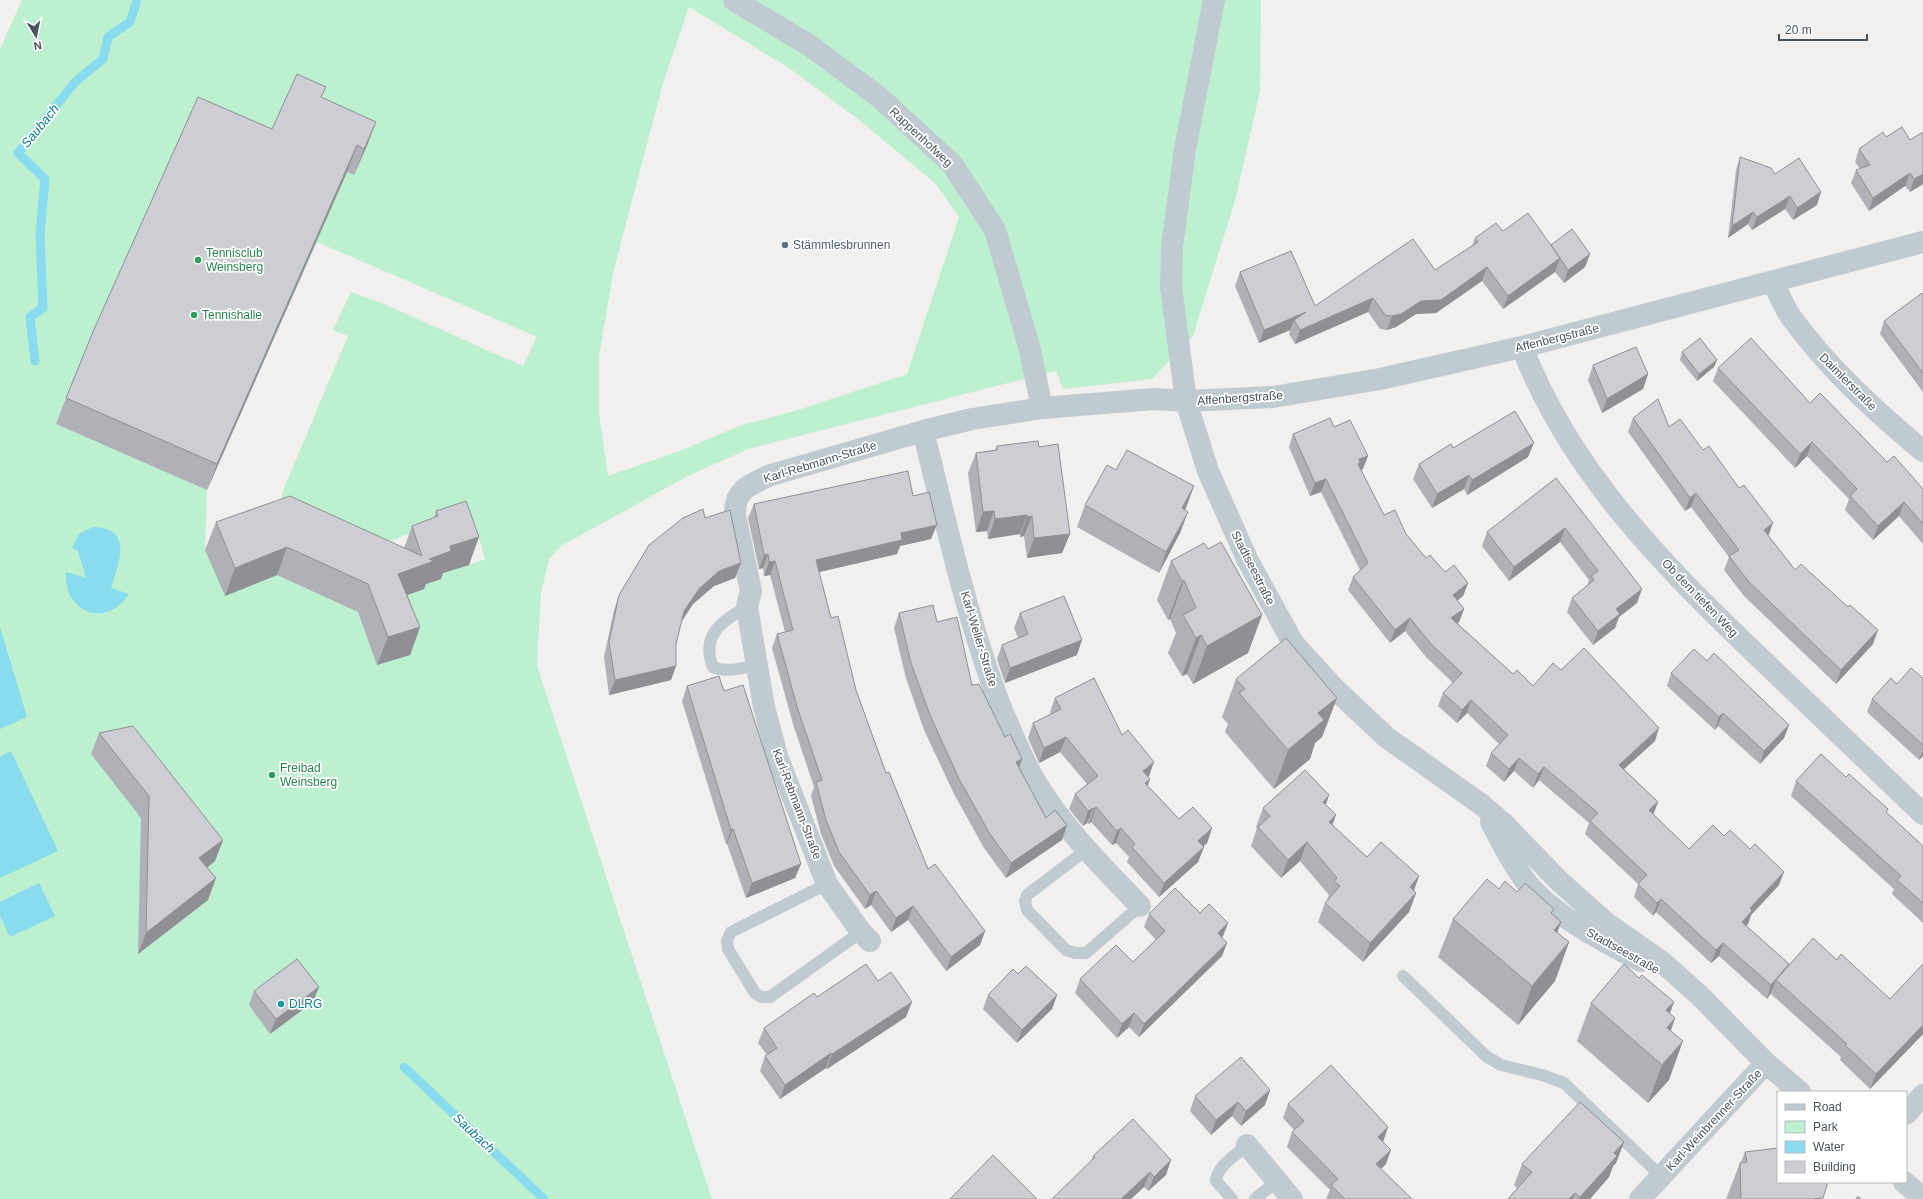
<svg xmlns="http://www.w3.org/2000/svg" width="1923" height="1199" viewBox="0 0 1923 1199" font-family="Arial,sans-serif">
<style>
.green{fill:#bcf0cf;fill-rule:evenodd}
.water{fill:#88dcee}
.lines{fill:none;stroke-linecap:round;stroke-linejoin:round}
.stream{stroke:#88dcee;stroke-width:9}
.service{stroke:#bfcad1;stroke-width:12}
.minor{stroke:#bfcad1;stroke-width:22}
.wall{fill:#afb1b6}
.shaded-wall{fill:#8f9094}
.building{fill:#ccced4;stroke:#8f9094}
.service-dot{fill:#5c6f8a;stroke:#fff;stroke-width:1.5}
.leisure-dot{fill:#2e9e5b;stroke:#fff;stroke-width:1.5}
.culture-dot{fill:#0f9aa8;stroke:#fff;stroke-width:1.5}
.labels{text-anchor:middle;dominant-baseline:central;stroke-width:3.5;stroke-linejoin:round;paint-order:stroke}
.street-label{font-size:12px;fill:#47535d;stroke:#fff}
.service-label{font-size:12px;fill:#4e5e75;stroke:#fff;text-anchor:start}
.leisure-label{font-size:12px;fill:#27864d;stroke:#fff;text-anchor:start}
.culture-label{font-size:12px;fill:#0d838f;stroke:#fff;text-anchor:start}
.water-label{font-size:13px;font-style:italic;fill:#097e96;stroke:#fff}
</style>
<rect width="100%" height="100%" fill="#f2efef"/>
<!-- green -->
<path class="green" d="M22 0H1261L1260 91 1236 197 1193 336 1152 379 1063 389 1056 371 748 449 688 476 561 546 549 559 541 593 537 666 712 1199H0V49ZM689 7 789 68 859 120 935 183 959 217 907 374 798 410 739 426 685 449 608 476 599 413V356L613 273 663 83ZM317 242 537 337 523 366 384 304 351 292 333 330 348 336 285 486 276 514 375 548 462 511 477 531 485 559 469 565 205 550 207 490Z"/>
<!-- water -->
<path class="water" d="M93 527C135 528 118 564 111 588L129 594C107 629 63 613 66 572L86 578 78 551 72 548 79 534Z
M0 627 27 717 0 729Z
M11 751 58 851 0 878V757Z
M39 883 55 916 10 937 0 916V902Z"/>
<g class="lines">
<!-- stream -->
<path class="stream" d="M35 361 30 317 43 308 40 234 45 179 18 153 75 82 103 59 108 37 130 22 137 0
M404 1067 544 1199"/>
<!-- service -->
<path class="service" d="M747 607C723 620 700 635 713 667 727 673 742 668 757 665
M1086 850 1027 895 1025 901 1027 910 1066 950 1075 953H1086L1140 906
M827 884 731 932 727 940 728 949 755 993 761 997H770L861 932
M1403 976 1486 1056 1501 1065 1542 1075 1564 1083 1661 1176
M1232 1199 1216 1181C1217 1166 1236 1155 1247 1145
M1255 1199 1277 1181"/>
<!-- minor -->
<path class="minor" d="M734 0 809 45 879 97 952 164 995 230 1029 346 1042 408
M1214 0 1185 149 1172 247 1171 287 1186 401 1208 471 1247 559 1293 643 1332 686 1386 737 1482 805 1503 823 1558 880 1605 922 1662 962 1699 995 1766 1063 1800 1092
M1773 282C1779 294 1784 307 1791 317 1828 368 1875 411 1923 451
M1522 347C1570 472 1664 566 1758 656 1813 709 1868 761 1923 814
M923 431C947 525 967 622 1003 713 1014 737 1024 764 1038 786 1066 831 1104 868 1140 906
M1491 822C1502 843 1512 864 1527 883 1554 916 1603 941 1641 961
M870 941 861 932 827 884 778 759 764 707 747 607 751 591 735 515C734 489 751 484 771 475L923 431 972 419 1042 408 1154 399 1186 401 1273 397 1380 379 1522 347 1923 242
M1906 1114 1923 1095
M1247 1145 1292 1199
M1904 1182 1923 1198
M1640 1199 1766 1063"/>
</g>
<!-- wall -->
<path class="wall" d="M322 98 376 122 366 148 354 175 347 172 207 490 56 424 66 398 272 129Z
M1923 132V184L1910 192 1905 186 1869 211 1851 183 1856 170 1860 169 1855 162 1859 149 1886 137 1910 140Z
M1740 157 1775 174 1817 205 1793 220 1785 209 1752 230 1748 224 1728 238 1736 170Z
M1503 231 1551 245 1590 254 1585 267 1564 283 1555 272 1503 309 1482 281 1436 313 1416 314 1396 327 1387 330 1380 329 1368 312 1295 344 1289 334 1290 330 1259 343 1235 286 1240 272 1315 306 1435 270 1472 246 1475 238Z
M1923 294V392L1880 334 1884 321Z
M1682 352 1717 360 1714 367 1697 381 1680 360Z
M1593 365 1648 374 1643 389 1602 413 1588 380Z
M1718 368 1810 403 1887 462 1923 489V544L1899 516 1873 540 1845 510 1849 499 1807 456 1795 468 1713 381Z
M1633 418 1669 427 1703 450 1795 570 1873 644 1836 684 1744 596 1724 570 1729 557 1691 507 1685 511 1628 432Z
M1334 427 1363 469 1361 470 1384 515 1406 534 1426 558 1445 572 1468 583 1463 596 1457 601 1464 609 1459 622 1457 623 1513 674 1533 686 1561 670 1655 741 1624 769 1658 802 1653 814 1689 849 1779 885 1751 915 1748 924 1746 926 1789 964 1788 966 1837 960 1890 999 1923 964V1034L1870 1089 1840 1060 1841 1057 1771 994V993L1767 999 1719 956 1711 963 1656 912 1653 916 1634 897 1638 884 1585 834 1589 823 1539 780 1533 788 1514 771 1504 782 1486 766 1491 753 1499 744 1467 713 1457 723 1438 706 1443 693 1453 683 1426 657 1405 631 1390 643 1348 590 1353 577 1360 570 1321 492 1310 496 1289 447 1293 434Z
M997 446 1039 447 1070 534 1062 553 1027 558 1024 536 1020 537V534L988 539 987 531 976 532 968 473 976 453 995 450Z
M1453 448 1528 457 1467 495 1464 489 1432 508 1413 479 1419 464Z
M1556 478 1637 603 1619 617 1615 628 1593 645 1567 612 1572 598 1587 586 1589 580 1560 542 1509 581 1482 546 1487 532Z
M913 496 931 539 900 546 897 554 819 572 831 618 856 690 886 773 928 869 985 931 980 945 946 971 908 920 891 932 871 905 865 909 834 866 821 834 811 796 814 787 793 724 772 648 777 634 785 632 770 575 764 576 763 568 759 569 748 518 754 504Z
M1085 505 1186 508 1185 510 1180 533 1159 573 1077 527Z
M436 511 469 565 443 573 441 579 426 584 424 589 407 595 420 627 410 655 377 665 358 612 277 575 225 596 205 550 216 522 404 548 412 526 434 518Z
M705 518 741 563 735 578 714 586 693 604 681 621 676 644V666L671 680 609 695 604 657 614 610 619 595Z
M1208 549 1262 615 1248 653 1193 684 1187 674 1182 676 1168 653 1176 633 1170 619 1168 620 1157 600 1171 561Z
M899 613 937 622 972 685 1005 737 1022 759 1019 768 1046 818 1067 825 1062 840 1006 878 984 848 954 794 924 730 906 678 894 628Z
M1020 613 1077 655 1005 683 997 659 1002 645 1018 638 1014 628Z
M1707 661 1789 725 1784 738 1760 764 1718 726 1715 730 1667 686 1671 673Z
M1923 678V756L1919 760 1867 712 1872 699 1897 684Z
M1236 679 1337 698 1322 737 1315 743 1310 759 1274 789 1225 732 1228 724 1222 717Z
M687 686 724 691 801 864 795 878 746 898 727 844H726L682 701Z
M1055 698 1122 735 1149 776 1148 786 1179 819 1212 828 1207 843 1203 847H1204L1198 862 1159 897 1127 862 1129 857 1116 843 1112 845 1091 822 1089 824 1087 823 1083 826 1069 809 1075 794 1087 784 1060 752 1039 763 1028 738 1033 723 1051 714 1050 712Z
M99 733 223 840 215 861 207 868 208 900 138 954 141 818 91 754Z
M1796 781 1887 813 1923 846V923L1892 894 1894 889 1791 796Z
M1326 805 1332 825 1367 857 1419 876 1414 891 1416 893 1409 912 1363 962 1318 922 1325 903 1327 900 1329 895 1300 861 1281 878 1251 846 1257 828 1256 827 1263 808Z
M1499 889 1517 892 1552 915 1561 922 1557 933 1569 942 1555 981 1518 1025 1438 957 1453 919Z
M1200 913 1228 923 1223 936 1222 938 1227 943 1222 956 1139 1037 1129 1027 1117 1038 1075 993 1080 979 1133 962 1156 940 1144 927 1149 914Z
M1018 974 1057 995 1052 1009 1017 1043 983 1009 988 995Z
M1639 978 1670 1014 1675 1018 1671 1031 1669 1080 1648 1103 1577 1041 1591 1003Z
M878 981 906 1017 827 1069 826 1068 780 1099 760 1071 765 1056 767 1055 758 1043 764 1028 817 997Z
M254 991 313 1002 270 1034 249 1005Z
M1270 1090 1265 1105 1241 1126 1232 1116 1211 1135 1190 1111 1195 1096Z
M1288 1104 1388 1127 1383 1141 1386 1164 1381 1169 1412 1199H1326L1330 1190 1287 1147 1292 1132 1294 1130 1283 1118Z
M1624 1142 1616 1163 1613 1166 1609 1177 1590 1199H1508L1517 1188 1514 1185 1522 1164Z
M1745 1152 1823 1199H1726L1740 1163 1741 1162Z
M1093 1156 1166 1175 1148 1191 1144 1187 1131 1199H1052L1091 1161Z"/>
<!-- shaded-wall -->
<path class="shaded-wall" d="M376 122 366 148 354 175 364 149Z
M357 145 347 172 207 490 217 464Z
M1910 173 1905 186 1869 211 1873 198Z
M1923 174V184L1910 192 1914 179Z
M1821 192 1817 205 1793 220 1797 208Z
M1790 196 1785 209 1752 230 1757 217Z
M1753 212 1748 224 1728 238 1732 226Z
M1590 254 1585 267 1564 283 1568 270Z
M1560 258 1555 272 1503 309 1508 296Z
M1487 267 1482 281 1436 313 1416 314 1396 327 1387 330 1392 316 1421 301Z
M1373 298 1368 312 1295 344 1300 330Z
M1306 312 1294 320 1290 330 1259 343 1264 330Z
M1717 360 1714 367 1697 381 1699 374Z
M1648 374 1643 389 1602 413 1607 399Z
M1812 442 1807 456 1795 468 1800 454Z
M1534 443 1528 457 1467 495 1472 480Z
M1368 456 1363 469 1358 471 1359 459Z
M1469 475 1464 489 1432 508 1437 494Z
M1326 479 1321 492 1310 496 1315 483Z
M1194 486 1186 508 1174 530 1182 508Z
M1696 493 1691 507 1685 511 1690 498Z
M1904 502 1899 516 1873 540 1878 526Z
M994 511 987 531 976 532 983 512Z
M1188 512 1180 533 1159 573 1166 552Z
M1027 515 1020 534 988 539 995 519Z
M1032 516 1024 536 1020 537 1027 517Z
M1773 523 1768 537 1764 530Z
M937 525 931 539 900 546 897 554 811 574 816 560 901 533Z
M1565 528 1560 542 1509 581 1514 567Z
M1070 534 1062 553 1027 558 1034 538Z
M479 537 469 565 443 573 441 579 426 584 424 589 388 602 398 574 429 559 450 546Z
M287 547 277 575 225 596 235 568Z
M768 554 763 568 759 569 764 555Z
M775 561 770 575 764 576 769 562Z
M741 563 735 578 714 586 693 604 679 626 684 611 699 589 719 571Z
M1184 580 1170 619 1168 620 1182 581Z
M1468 583 1463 596 1448 608 1453 595Z
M1642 589 1637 603 1619 617 1615 628 1593 645 1598 631 1616 609Z
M1464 609 1459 622 1447 632 1451 618Z
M1262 615 1248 653 1193 684 1207 646Z
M1410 618 1405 631 1390 643 1395 630Z
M420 627 410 655 377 665 388 637Z
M1878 630 1873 644 1836 684 1841 670Z
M1201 635 1187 674 1182 676 1196 638Z
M1082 640 1077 655 1005 683 1010 668Z
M676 666 671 680 609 695 615 680Z
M1337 698 1322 737 1315 743 1310 759 1274 789 1288 750 1318 713Z
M1471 700 1467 713 1457 723 1462 710Z
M1723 713 1718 726 1715 730 1719 717Z
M1789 725 1784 738 1760 764 1764 751Z
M1659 728 1655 741 1614 778 1619 765Z
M1066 737 1060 752 1039 763 1044 748Z
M1923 750V756L1919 760Z
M1519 758 1514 771 1504 782 1509 769Z
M1022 759 1017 774 1016 762Z
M1154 762 1149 776 1138 785 1143 771Z
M1544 767 1539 780 1533 788 1538 774Z
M1150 779 1145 794V783Z
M1329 795 1323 814V802Z
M1658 802 1653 815 1649 810Z
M1096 807 1091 822 1089 824 1094 809Z
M1093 808 1087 823 1083 826 1088 811Z
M1336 815 1329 834V822Z
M1067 825 1062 840 1006 878 1011 863Z
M1121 828 1116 843 1112 845 1117 831Z
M1212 828 1207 843 1193 856 1198 841Z
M733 829 727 844H726L731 830Z
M223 840 215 861 191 880 199 858Z
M1307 842 1300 861 1281 878 1288 860Z
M1204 847 1198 862 1159 897 1164 883Z
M801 864 795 878 746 898 752 883Z
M1784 872 1779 885 1751 915 1748 924 1737 935 1742 922 1750 908Z
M1419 876 1412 895 1410 887Z
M216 878 208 900 138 954 146 933Z
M876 891 871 905 865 909 870 895Z
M1416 893 1409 912 1363 962 1370 943Z
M1661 899 1656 912 1653 916 1657 903Z
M913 906 908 920 891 932 896 918Z
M1561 922 1547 961 1554 930Z
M1228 923 1223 936 1213 947 1218 933Z
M985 931 980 945 946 971 951 957Z
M1569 942 1555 981 1518 1025 1532 986Z
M1227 943 1222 956 1139 1037 1144 1024Z
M1723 943 1719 956 1711 963 1716 950Z
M1776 980 1771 993 1767 999 1771 985Z
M319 987 313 1002 270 1034 276 1019Z
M1057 995 1052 1009 1017 1043 1022 1030Z
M912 1002 906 1017 827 1069 832 1054Z
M1674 1002 1660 1041 1666 1010Z
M1134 1013 1129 1027 1117 1038 1122 1024Z
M1675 1018 1661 1057 1667 1028Z
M1923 1025V1034L1870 1089 1876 1074Z
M1683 1041 1669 1080 1648 1103 1662 1065Z
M831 1053 826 1068 780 1099 785 1085Z
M1270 1090 1265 1105 1241 1126 1246 1111Z
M1238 1102 1232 1116 1211 1135 1216 1120Z
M1388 1127 1383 1142 1378 1137Z
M1624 1142 1616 1163 1613 1166 1609 1177 1590 1199H1579L1580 1197 1614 1153Z
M1391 1150 1386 1164 1371 1178 1376 1164Z
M1171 1160 1166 1175 1148 1191 1154 1177Z
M1150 1172 1144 1187 1131 1199H1121Z
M1575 1193 1573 1199H1569Z"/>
<!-- building -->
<path class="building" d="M297 74 326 87 321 97 376 122 364 149 357 145 217 464 66 398 95 327 198 97 272 129Z
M1902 127 1910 140 1923 132V174L1914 179 1910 173 1873 198 1856 170 1870 165 1859 149 1883 132 1886 137Z
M1740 157 1771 168 1775 174 1799 158 1821 192 1797 208 1790 196 1757 217 1753 212 1732 226Z
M1528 213 1560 258 1508 296 1487 267 1441 300 1421 301 1401 314 1392 316 1385 315 1373 298 1300 330 1294 320 1306 312 1264 330 1240 272 1291 251 1315 306 1413 239 1435 270 1478 242 1475 238 1496 223 1503 231Z
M1572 229 1590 254 1568 270 1551 245Z
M1922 293 1923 294V373L1884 321Z
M1700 338 1717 360 1699 374 1682 352Z
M1751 338 1810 403 1820 393 1887 462 1894 456 1923 489V524L1904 502 1878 526 1850 496 1857 489 1812 442 1800 454 1718 368Z
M1636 347 1648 374 1607 399 1593 365Z
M1658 399 1669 427 1680 419 1703 450 1709 446 1739 488 1744 485 1773 523 1764 530 1795 570 1801 564 1848 607 1850 605 1878 630 1841 670 1749 582 1729 556 1739 550 1696 493 1690 498 1633 418Z
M1515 411 1534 443 1472 480 1469 475 1437 494 1419 464 1451 444 1453 448Z
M1330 418 1334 427 1350 420 1368 456 1359 459 1360 463 1358 464 1384 515 1395 510 1406 534 1426 558 1430 555 1445 572 1454 565 1468 583 1453 595 1464 609 1451 618 1513 674 1517 670 1533 686 1553 663 1561 670 1584 648 1659 728 1619 765 1658 802 1649 810 1689 849 1713 825 1724 836 1730 830 1750 849 1755 844 1784 872 1750 908 1752 911 1742 922 1789 964 1771 985 1723 943 1716 950 1661 899 1657 903 1638 884 1647 875 1590 821 1598 813 1544 767 1538 774 1519 758 1509 769 1491 753 1508 735 1471 700 1462 710 1443 693 1462 673 1431 644 1410 618 1395 630 1353 577 1368 563 1326 479 1315 483 1293 434Z
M1038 441 1039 447 1058 444 1070 534 1034 538 1032 516 1027 517V515L995 519 994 511 983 512 976 453 997 450V446Z
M1127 450 1194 486 1182 508 1188 512 1166 552 1085 505 1107 465 1116 470Z
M908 471 913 496 929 492 937 525 901 533 902 540 816 560 831 618 838 616 856 690 886 773 889 772 928 869 935 864 985 931 951 957 913 906 896 918 876 891 870 895 839 852 826 820 816 782 822 780 798 710 777 634 793 630 775 561 769 562 768 554 764 555 754 504Z
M1556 478 1642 589 1616 609 1620 614 1598 631 1572 598 1594 580 1591 576 1598 571 1565 528 1514 567 1487 532Z
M290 496 422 556 412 526 438 516 436 511 466 501 479 537 450 546 451 551 429 559 434 561 398 574 420 627 388 637 368 584 287 547 235 568 216 522Z
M703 509 705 518 730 510 741 563 719 571 699 589 684 611 676 644V666L615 680 609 642 619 595 649 545 683 518Z
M1221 542 1262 615 1207 646 1201 635 1196 638 1183 615 1196 608 1184 580 1182 581 1171 561 1204 543 1208 549Z
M1064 596 1082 640 1010 668 1002 645 1028 634 1020 613Z
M933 605 937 622 957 617 972 685 979 684 1005 737 1010 734 1022 759 1016 762 1046 818 1055 810 1067 825 1011 863 990 834 959 779 930 715 911 663 899 613Z
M1286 638 1337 698 1318 713 1324 720 1288 750 1239 693 1245 689 1236 679Z
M1694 649 1707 661 1714 653 1789 725 1764 751 1723 713 1719 717 1671 673Z
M1911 668 1923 678V745L1872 699 1891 678 1897 684Z
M719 676 724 691 743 685 801 864 752 883 733 829 731 830 687 686Z
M1094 678 1122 735 1128 730 1154 762 1143 771 1150 779 1145 783 1179 819 1193 807 1212 828 1198 841 1204 847 1164 883 1132 847 1135 844 1121 828 1117 831 1096 807 1094 809 1093 808 1088 811 1075 794 1098 776 1066 737 1044 748 1033 723 1061 709 1055 698Z
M133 726 223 840 199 858 216 878 146 933 149 796 99 733Z
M1821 754 1846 777 1849 774 1888 809 1886 812 1923 846V903L1897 880 1901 876 1796 781Z
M1305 770 1329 795 1323 802 1336 815 1329 822 1367 857 1381 842 1419 876 1410 887 1416 893 1370 943 1325 903 1340 886 1334 881 1337 878 1307 842 1288 860 1258 827 1270 816 1263 808Z
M1487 879 1499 889 1505 881 1517 892 1525 883 1554 909 1551 913 1561 922 1554 930 1569 942 1532 986 1453 919Z
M1175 888 1200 913 1209 904 1228 923 1218 933 1227 943 1144 1024 1134 1013 1122 1024 1080 979 1116 945 1133 962 1165 931 1149 914Z
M1813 938 1837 960 1841 954 1890 999 1923 964V1025L1876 1074 1845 1045 1847 1044 1776 980Z
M297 959 319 987 276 1019 254 991Z
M866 964 878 981 891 972 912 1002 832 1054 831 1053 785 1085 765 1056 777 1048 764 1028 814 993 817 997Z
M1624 964 1639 978 1642 975 1674 1002 1666 1010 1675 1018 1667 1028 1683 1041 1662 1065 1591 1003Z
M1026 966 1057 995 1022 1030 988 995 1013 969 1018 974Z
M1241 1057 1270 1090 1246 1111 1238 1102 1216 1120 1195 1096Z
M1331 1065 1388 1127 1378 1137 1391 1150 1376 1164 1412 1199H1345L1331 1185 1338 1179 1292 1132 1304 1121 1288 1104Z
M1580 1102 1624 1142 1614 1153 1617 1156 1580 1197 1575 1193 1569 1199H1508L1532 1172 1522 1164Z
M1133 1119 1171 1160 1154 1177 1150 1172 1121 1199H1052L1095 1157 1093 1156Z
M1778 1148V1182H1828L1823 1198 1812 1199H1741L1740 1163 1747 1162 1745 1152Z
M993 1155 1037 1199H950Z
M1858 1196 1861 1199H1856Z"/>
<!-- markers -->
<circle class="service-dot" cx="785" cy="245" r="4"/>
<g class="leisure-dot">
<circle cx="198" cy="260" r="4"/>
<circle cx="194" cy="315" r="4"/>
<circle cx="272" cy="775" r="4"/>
</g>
<circle class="culture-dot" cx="281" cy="1004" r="4"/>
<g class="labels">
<!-- street labels -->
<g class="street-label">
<text transform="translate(921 137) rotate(43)">Rappenhofweg</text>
<text transform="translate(1557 338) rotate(-14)">Affenbergstraße</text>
<text transform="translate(1848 382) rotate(45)">Daimlerstraße</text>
<text transform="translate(1240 398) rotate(-4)">Affenbergstraße</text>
<text transform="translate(820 462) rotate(-17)">Karl-Rebmann-Straße</text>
<text transform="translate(1253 568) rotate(63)">Stadtseestraße</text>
<text transform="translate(1700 598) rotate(46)">Ob dem tiefen Weg</text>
<text transform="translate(979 639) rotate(73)">Karl-Weller-Straße</text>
<text transform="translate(797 804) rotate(69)">Karl-Rebmann-Straße</text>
<text transform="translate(1623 951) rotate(29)">Stadtseestraße</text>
<text transform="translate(1714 1120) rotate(-47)">Karl-Weinbrenner-Straße</text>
</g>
<!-- service labels -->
<g class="service-label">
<text x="793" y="245">Stämmlesbrunnen</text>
</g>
<!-- leisure labels -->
<g class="leisure-label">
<text x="206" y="253">Tennisclub<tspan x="206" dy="14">Weinsberg</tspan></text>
<text x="202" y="315">Tennishalle</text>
<text x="280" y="768">Freibad<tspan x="280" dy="14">Weinsberg</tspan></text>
</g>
<!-- culture labels -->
<g class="culture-label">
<text x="289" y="1004">DLRG</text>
</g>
<!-- water labels -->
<g class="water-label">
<text transform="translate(40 126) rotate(-51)">Saubach</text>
<text transform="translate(474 1133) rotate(43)">Saubach</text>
</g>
</g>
<!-- legend -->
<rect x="1777" y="1091" width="130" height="92" fill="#ffffff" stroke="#b5babe"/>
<rect x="1785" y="1104" width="20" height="6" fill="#bfcad1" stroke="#b5babe"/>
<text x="1813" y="1111" font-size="12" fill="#47535d">Road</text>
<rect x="1785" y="1121" width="20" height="12" fill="#bcf0cf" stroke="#b5babe"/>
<text x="1813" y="1131" font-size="12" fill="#47535d">Park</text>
<rect x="1785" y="1141" width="20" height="12" fill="#88dcee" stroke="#b5babe"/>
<text x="1813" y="1151" font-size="12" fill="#47535d">Water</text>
<rect x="1785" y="1161" width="20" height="12" fill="#ccced4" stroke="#b5babe"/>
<text x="1813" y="1171" font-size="12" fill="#47535d">Building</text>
<!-- north arrow -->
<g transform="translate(36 36) rotate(170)" stroke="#ffffff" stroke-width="3" paint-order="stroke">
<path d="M0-3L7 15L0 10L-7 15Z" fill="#47535d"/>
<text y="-6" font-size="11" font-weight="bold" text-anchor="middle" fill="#47535d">N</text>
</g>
<!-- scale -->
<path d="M1779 34v6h88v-6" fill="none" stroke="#47535d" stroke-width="2"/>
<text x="1785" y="34" font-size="12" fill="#47535d" stroke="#ffffff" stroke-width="3" paint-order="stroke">20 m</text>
</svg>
